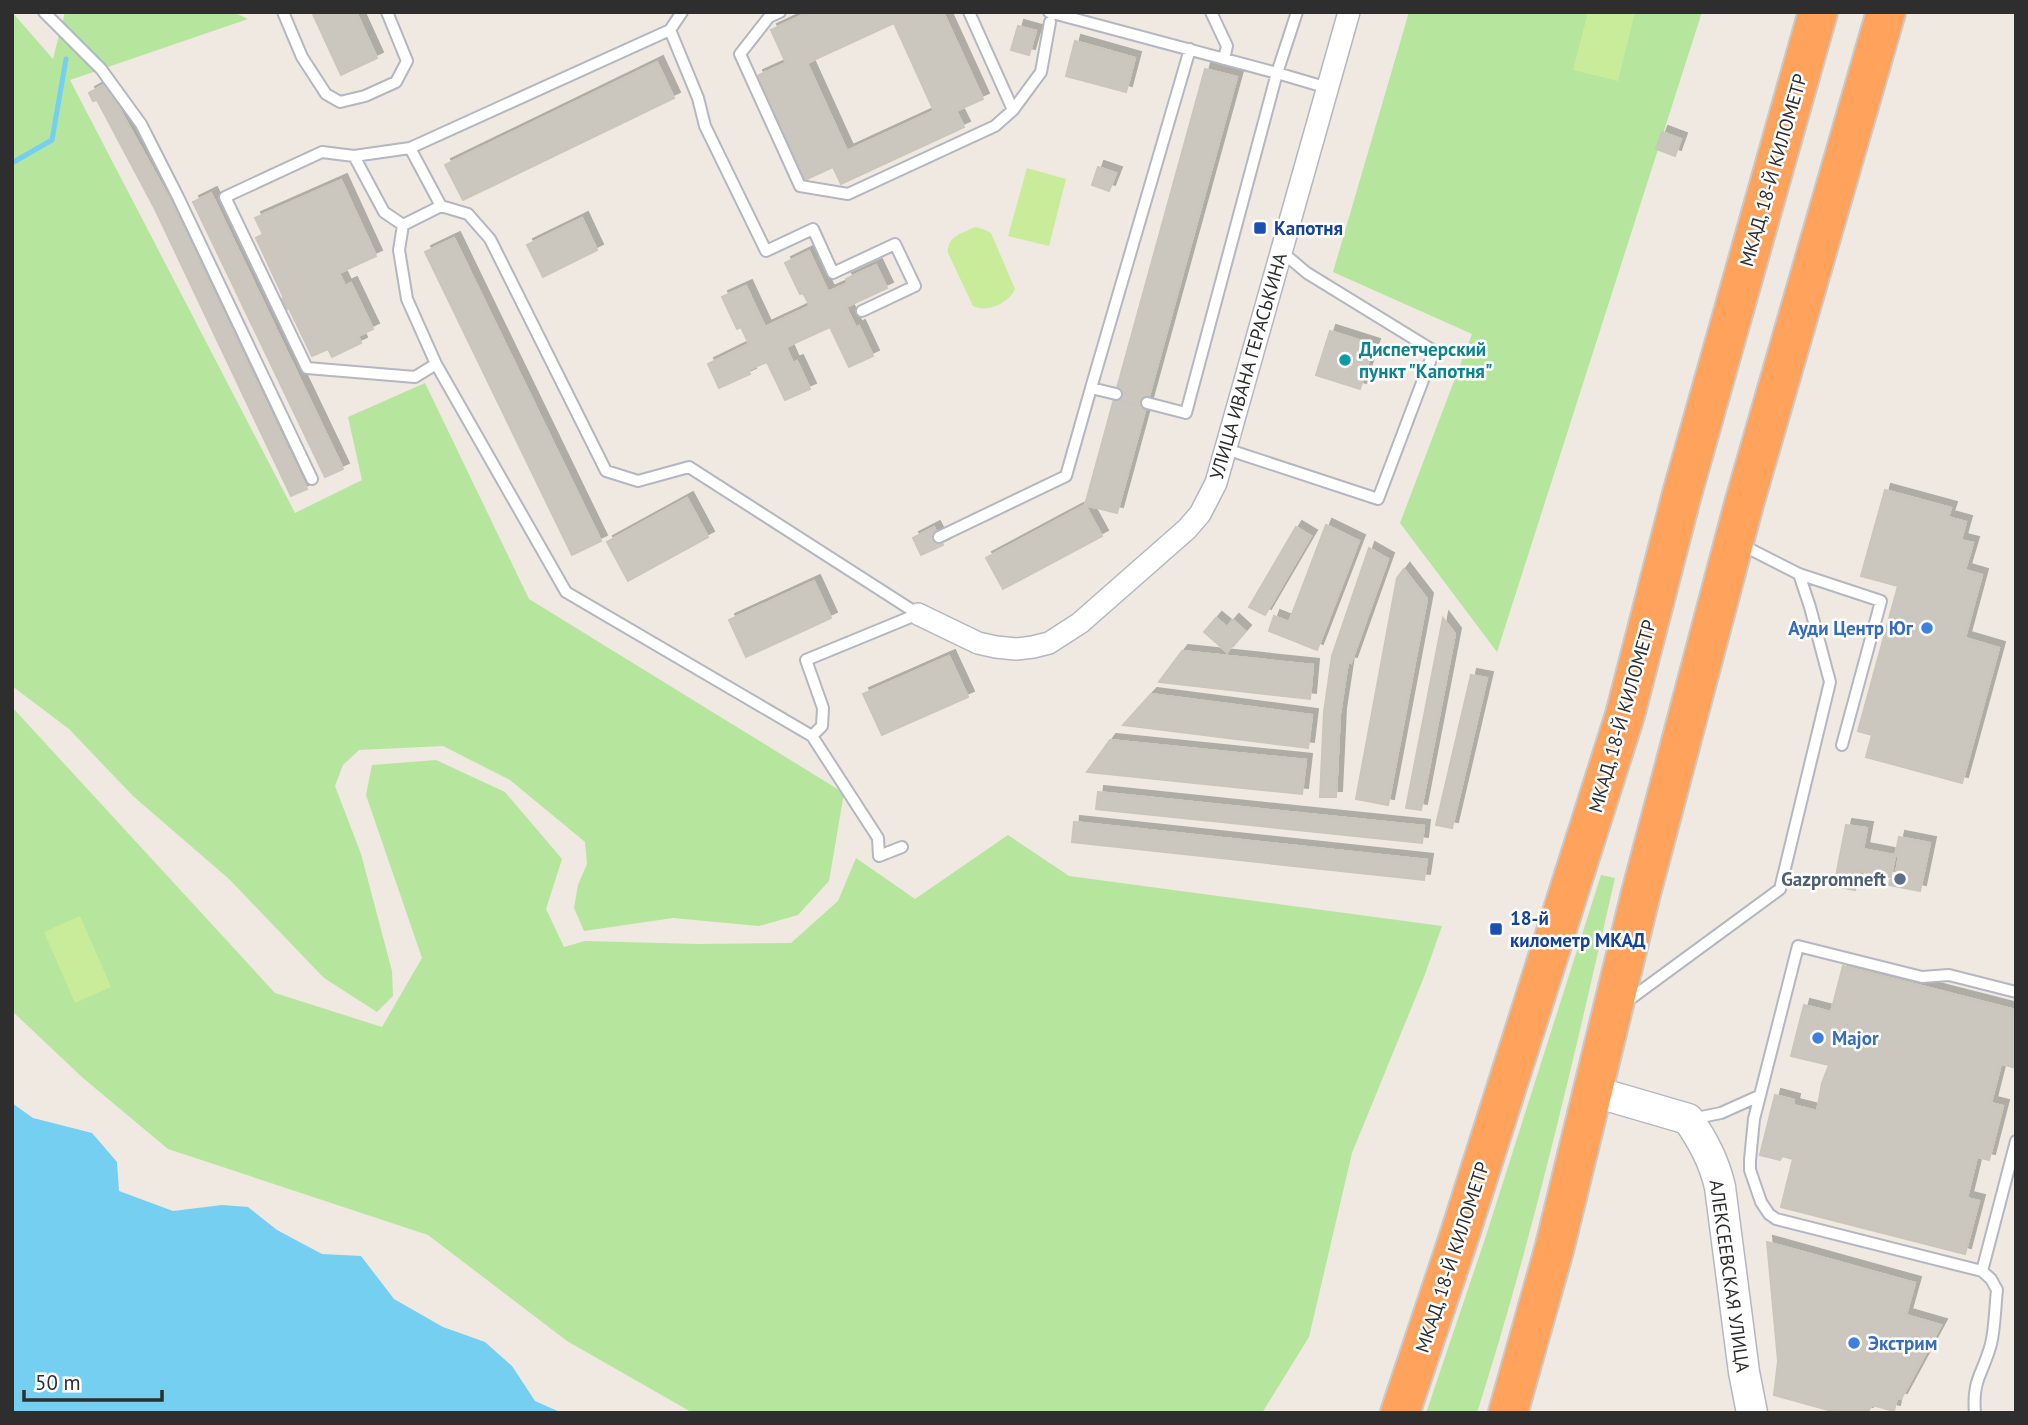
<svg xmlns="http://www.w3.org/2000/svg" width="2028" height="1425" viewBox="0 0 2028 1425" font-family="'PT Sans',sans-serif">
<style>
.green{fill:#b6e59e}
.pitch{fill:#c9ec9a}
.water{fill:#75cff0}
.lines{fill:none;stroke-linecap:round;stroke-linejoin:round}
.stream{stroke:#75cff0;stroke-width:5}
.building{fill:#cbc7bf;stroke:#cbc5ba;stroke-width:2;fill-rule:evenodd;filter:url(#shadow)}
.lane-casing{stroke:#b4b7c1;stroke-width:14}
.street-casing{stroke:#b4b7c1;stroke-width:24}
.secondary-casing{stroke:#b4b7c1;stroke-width:33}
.highway-casing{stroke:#c9c9c9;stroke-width:42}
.lane{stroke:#fff;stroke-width:10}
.street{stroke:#fff;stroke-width:21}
.secondary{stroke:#fff;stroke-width:30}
.highway{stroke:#ffa35c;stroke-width:38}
.transit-dot{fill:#1a4fb4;stroke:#fff;stroke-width:2.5}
.culture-dot{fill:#0f9aa8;stroke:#fff;stroke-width:2.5}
.shop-dot{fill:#3f7fe0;stroke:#fff;stroke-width:2.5}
.service-dot{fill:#5c6f8a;stroke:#fff;stroke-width:2.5}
.labels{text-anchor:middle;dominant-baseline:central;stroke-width:5;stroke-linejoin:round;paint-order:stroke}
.street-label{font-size:19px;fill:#2e2e2e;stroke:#fff}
.transit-label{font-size:19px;font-weight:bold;fill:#164399;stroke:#fff;text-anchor:start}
.culture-label{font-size:19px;font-weight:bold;fill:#0d838f;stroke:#fff;text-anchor:start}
.shop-label{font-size:19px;font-weight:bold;fill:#366cbe;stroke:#fff;text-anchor:start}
.service-label{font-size:19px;font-weight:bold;fill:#4e5e75;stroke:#fff;text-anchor:end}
</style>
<defs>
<filter id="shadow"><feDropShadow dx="6" dy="-6" stdDeviation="0" flood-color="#0004"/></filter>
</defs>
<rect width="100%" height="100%" fill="#efe9e1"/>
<!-- green -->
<path class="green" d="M12 12 53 59 65 12H233L248 19 70 80 295 513 362 480 348 417 425 383 529 599 844 793 829 881 798 915 759 926 673 918 584 931 574 908 578 885 587 864 585 842 510 780 443 746 359 750 343 765 335 786 361 854 392 971 393 996 377 1012 324 978 229 879 133 796 69 729 12 686Z
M1409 12H1702L1497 652 1400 523 1472 334 1333 272Z
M12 707 275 993 382 1027 422 958 366 795 372 765 436 760 505 792 562 859 546 909 564 947 585 941 698 944 791 943 838 901 856 858 915 899 1008 835 1069 876 1442 926 1424 977 1352 1153 1309 1337 1262 1413H693L567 1341 428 1235 168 1149 83 1078 12 1011Z
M1601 875 1615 878C1574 1058 1533 1237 1477 1413H1426L1484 1242Z"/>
<!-- pitch -->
<path class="pitch" d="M1588 12H1635L1618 81 1573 70Z
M1027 168 1066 179 1049 246 1008 236Z
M975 227 983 229 991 233 1015 289C1009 303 988 313 973 306L948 253C947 236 961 234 975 227Z
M80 916 111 987 75 1003 44 932Z"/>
<!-- water -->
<path class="water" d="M12 1103 33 1118 92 1133 117 1162 119 1191 173 1211 222 1205 248 1207 277 1230 322 1254 361 1256 394 1299 443 1327 485 1342 512 1366 535 1401 562 1413H12Z"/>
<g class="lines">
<!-- stream -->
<path class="stream" d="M12 163 52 140 66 59"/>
</g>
<!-- building -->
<path class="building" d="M312 12H356L377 58 341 75Z
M809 12H943L983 99 956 111 964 127 841 184 833 167 805 180 757 76 786 63 771 30ZM894 23 934 111 847 151 807 63Z
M1018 26 1036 31 1029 55 1011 50Z
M1075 41 1135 58 1126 92 1066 76Z
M657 62 674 98 463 200 445 165Z
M1205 69 1237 77 1146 407 1114 399Z
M103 85 108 94 110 92 170 200 307 489 291 496 155 209 97 100 93 101 89 93Z
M1662 132 1681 139 1675 156 1656 149Z
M1098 167 1116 173 1109 191 1092 185Z
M341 180 376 256 339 273 345 286 351 283 373 329 358 336 361 343 332 357 328 349 312 356 289 308 282 311 278 301 284 298 256 238 263 234 255 218Z
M211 193 343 469 325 477 193 202Z
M582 218 597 250 543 277 527 245Z
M454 238 601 541 572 555 425 252Z
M809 251 828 292 848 283 846 279 876 265 887 288 846 307 856 328 859 326 873 356 849 367 830 327 786 347 793 363 797 361 810 389 785 400 767 362 748 370 750 374 719 388 708 364 749 344 741 327 737 329 722 297 746 286 765 327 810 306 803 293 800 294 785 263Z
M1330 331 1374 345 1360 389 1316 375Z
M1114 399 1146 407 1117 513 1085 505Z
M1885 490 1951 508 1948 517 1966 522 1961 540 1973 543 1965 570 1982 575 1965 638 1999 648 1962 783 1866 757 1872 735 1858 731 1898 586 1861 576Z
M687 498 708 537 628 581 607 542Z
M1085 505 1102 536 1003 589 986 558Z
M1326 525 1359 541 1317 650 1269 631 1274 616 1289 622Z
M934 527 943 545 921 555 913 538Z
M1296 527 1311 536 1265 615 1249 607Z
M1369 548 1388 559 1351 663 1348 662 1340 714 1336 797H1320L1324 712 1332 656Z
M1404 569 1427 599 1388 805 1356 799 1397 578Z
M814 581 831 618 746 657 729 620Z
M1216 618 1227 627 1233 620 1245 631 1227 652 1204 632Z
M1443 618 1455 634 1421 810 1406 808Z
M1182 651 1313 665 1310 699 1159 682Z
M949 656 968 697 882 735 863 694Z
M1471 675 1487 678 1452 828 1436 825Z
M1151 694 1312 715 1308 748 1123 725Z
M1110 740 1306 760 1302 794 1087 772Z
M1098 792 1424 826 1422 843 1096 809Z
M1074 822 1427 860 1424 880 1072 842Z
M1846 825 1867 828 1863 849 1899 856 1895 878 1858 871 1855 890 1834 886Z
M1899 837 1930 843 1920 891 1889 885Z
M1843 966 2016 1010V1068L2001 1064 1991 1103 2003 1106 1989 1160 1977 1157 1967 1198 1979 1201 1965 1254 1781 1207 1793 1159 1782 1156 1780 1160 1760 1155 1775 1095 1794 1100 1793 1105 1817 1111 1822 1083 1829 1065 1791 1056 1804 1005 1831 1012Z
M1767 1242 1915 1283 1906 1315 1941 1325 1901 1399 1897 1398 1894 1411 1872 1405 1867 1413H1839L1774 1395 1778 1361Z"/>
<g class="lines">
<defs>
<path id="lane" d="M44 12 101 69 141 124 178 197 312 479
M283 12 302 57 326 94 340 102 365 96 396 82 407 61 387 12
M682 12 670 30 410 148 441 206 468 214 490 239 606 471 638 481 689 467 918 614
M780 12 769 17 740 54 800 186 848 194 995 126 1013 110 1041 72 1050 22
M969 12 1013 110
M1049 12 1277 73 1328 88
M1211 12 1227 46 1224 59
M670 30 698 98 705 126 766 251 813 229 833 273 895 244 915 286 862 311
M410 148 354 156 322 152 225 197 307 368 415 377 436 364
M354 156 384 212 403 225
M441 206 403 225 399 250 407 299 436 364 566 592 812 736
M1091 388 1190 49
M1147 403 1186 413 1277 73 1297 12
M1226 449 1378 499 1434 351 1307 273 1282 252
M939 537 1066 476 1091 388 1116 394
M1740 544 1799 574 1881 601 1842 745
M902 847 879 856 878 838 812 736 822 726 823 708 806 660 918 614
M1626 1002 1780 889 1830 682 1810 607 1799 574
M1691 1119 1721 1113 1759 1096
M1982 1271 2016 1141
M1975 1413C1972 1379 1983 1374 1991 1344 1995 1328 1995 1307 1997 1290L1991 1279 1982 1271 1776 1219 1769 1214 1761 1202 1750 1170V1160L1754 1119 1798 946 1922 977 1949 975 2016 992"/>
<path id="street" d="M918 614 978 643 996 647 1016 649 1033 647 1049 643 1080 623 1187 529 1200 514 1216 483 1349 12"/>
<path id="secondary" d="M1592 1091 1688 1119C1703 1141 1714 1161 1720 1187L1744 1372 1752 1413"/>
<path id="highway" d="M1400 1413 1458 1240 1625 715 1682 494 1818 12
M1508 1413 1554 1250 1640 897 1744 504 1886 12"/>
</defs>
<!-- lane casing -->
<use href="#lane" class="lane-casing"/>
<!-- street casing -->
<use href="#street" class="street-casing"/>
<!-- secondary casing -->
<use href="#secondary" class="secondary-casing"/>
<!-- highway casing -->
<use href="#highway" class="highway-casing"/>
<!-- lane -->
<use href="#lane" class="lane"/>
<!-- street -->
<use href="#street" class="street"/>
<!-- secondary -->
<use href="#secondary" class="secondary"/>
<!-- highway -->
<use href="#highway" class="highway"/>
</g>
<!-- markers -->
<g class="transit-dot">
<rect x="1253" y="221" width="14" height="14" rx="3.5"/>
<rect x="1489" y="922" width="14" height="14" rx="3.5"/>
</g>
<circle class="culture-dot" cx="1345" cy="360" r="7"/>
<g class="shop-dot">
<circle cx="1927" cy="628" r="7"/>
<circle cx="1818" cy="1038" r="7"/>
<circle cx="1854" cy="1343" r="7"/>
</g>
<circle class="service-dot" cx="1900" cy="879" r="7"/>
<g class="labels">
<!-- street labels -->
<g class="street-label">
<text transform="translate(1773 170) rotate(-74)">МКАД, 18-Й КИЛОМЕТР</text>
<text transform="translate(1248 366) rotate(-74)">УЛИЦА ИВАНА ГЕРАСЬКИНА</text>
<text transform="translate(1622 716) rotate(-74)">МКАД, 18-Й КИЛОМЕТР</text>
<text transform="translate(1452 1257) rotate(-72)">МКАД, 18-Й КИЛОМЕТР</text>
<text transform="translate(1730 1276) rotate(82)">АЛЕКСЕЕВСКАЯ УЛИЦА</text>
</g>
<!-- transit labels -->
<g class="transit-label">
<text x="1274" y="228">Капотня</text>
<text x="1510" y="918">18-й<tspan x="1510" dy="22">километр МКАД</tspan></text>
</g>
<!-- culture labels -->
<g class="culture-label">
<text x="1359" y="349">Диспетчерский<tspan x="1359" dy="22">пункт "Капотня"</tspan></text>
</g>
<!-- shop labels -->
<g class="shop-label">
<text x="1913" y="628" text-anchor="end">Ауди Центр Юг</text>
<text x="1832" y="1038">Major</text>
<text x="1868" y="1343">Экстрим</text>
</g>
<!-- service labels -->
<g class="service-label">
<text x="1886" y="879">Gazpromneft</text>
</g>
</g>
<!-- border -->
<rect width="2028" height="1425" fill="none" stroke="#2e2e2e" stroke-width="28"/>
<!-- scale -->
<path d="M24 1390v10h138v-10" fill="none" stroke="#2e2e2e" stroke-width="3.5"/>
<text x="35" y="1390" font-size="21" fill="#2e2e2e" stroke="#ffffff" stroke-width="5" paint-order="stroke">50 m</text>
</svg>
